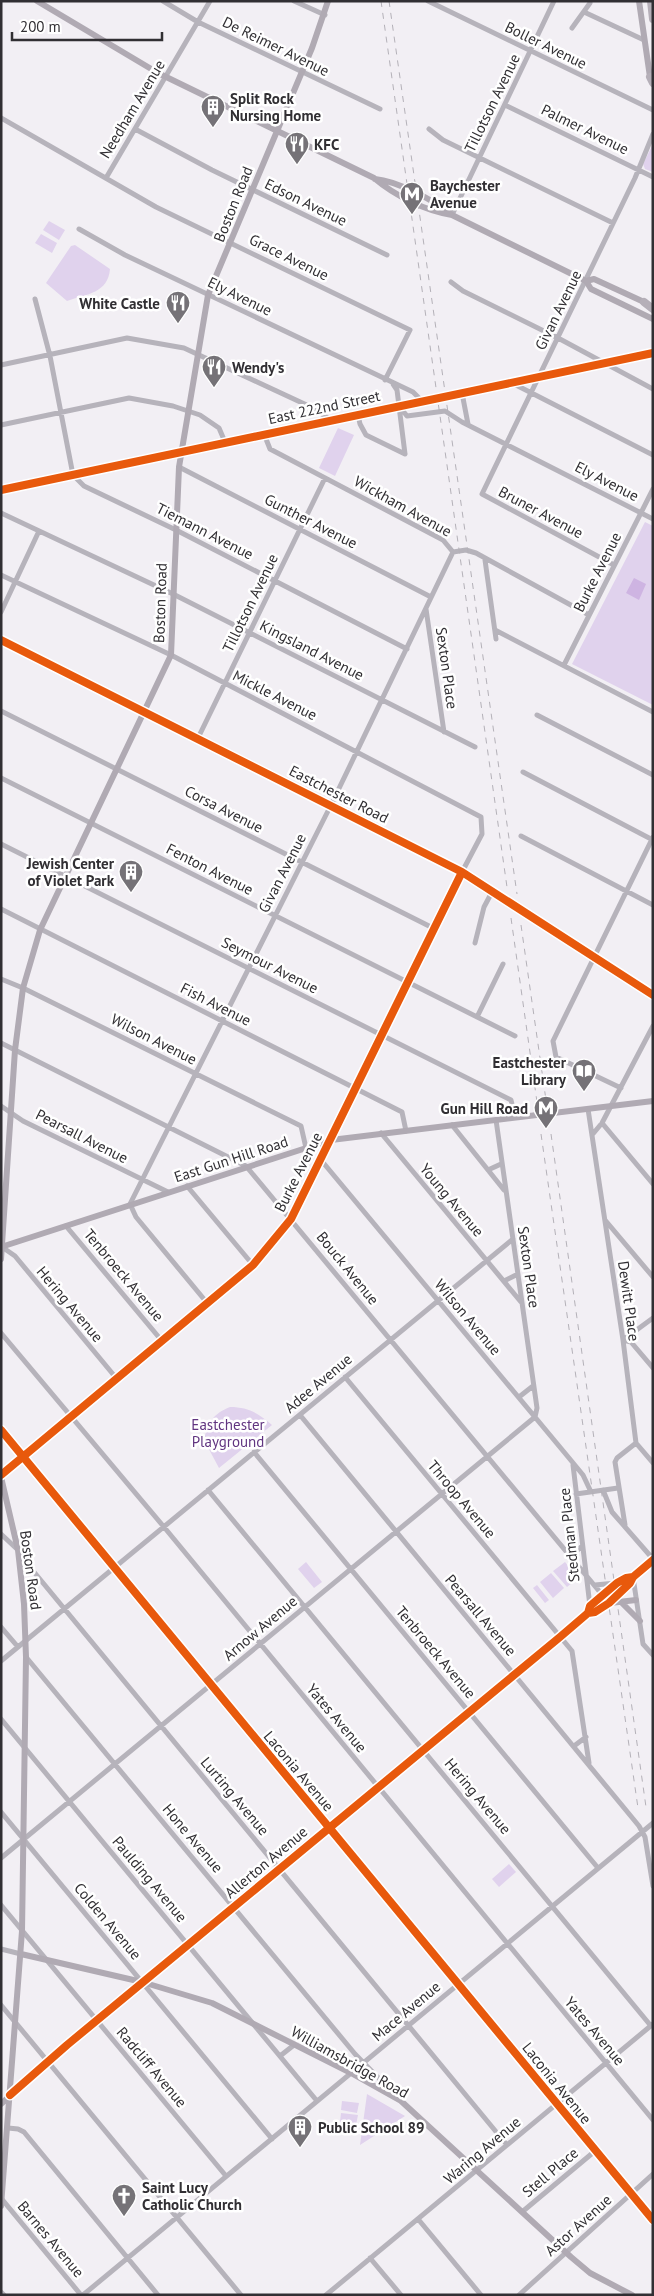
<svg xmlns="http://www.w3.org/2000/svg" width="654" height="2296" viewBox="0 0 654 2296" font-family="'PT Sans',sans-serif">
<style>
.green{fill:#e0d2ed}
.water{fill:#ceb4e2}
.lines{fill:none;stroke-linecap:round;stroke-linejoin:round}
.minor{stroke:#b6b3bb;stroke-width:5}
.major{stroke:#b0aab3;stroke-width:6}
.highway{stroke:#b5afb8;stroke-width:8}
.rail{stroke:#b4b1b8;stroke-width:1;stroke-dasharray:6 6;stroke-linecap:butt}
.cycleway-casing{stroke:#fff;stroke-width:11}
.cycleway{stroke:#e8590c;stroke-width:8}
.labels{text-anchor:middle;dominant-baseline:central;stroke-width:5;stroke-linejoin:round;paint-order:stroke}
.street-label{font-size:15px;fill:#312f33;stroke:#fff}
.poi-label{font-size:15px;font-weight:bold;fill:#312f33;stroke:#fff;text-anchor:start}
.park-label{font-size:15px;fill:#613580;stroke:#fff}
</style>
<rect width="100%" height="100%" fill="#f2eff4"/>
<!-- green -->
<path class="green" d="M653 144V172L645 169 643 164Z
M49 221 65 230 59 240 43 230Z
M41 234 57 243 52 253 35 243Z
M75 245 110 269C108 293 87 294 67 301L46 283 71 246Z
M338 428 354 435 335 476 319 468Z
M645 522 653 526V705L572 664Z
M230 1407C248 1407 258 1413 272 1425L219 1468 204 1440C208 1422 213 1414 230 1407Z
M306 1562 322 1582 314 1588 298 1569Z
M565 1562 578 1578 567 1587 553 1571Z
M551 1573 564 1588 553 1598 540 1582Z
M537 1585 549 1600 545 1603 533 1588Z
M509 1864 516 1872 499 1887 492 1879Z
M367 2094 405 2116 360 2145Z
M342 2101 359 2103 357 2113 341 2110Z
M341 2113 358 2115 356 2125 340 2122Z"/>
<!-- water -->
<path class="water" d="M634 578 646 584 639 600 626 593Z"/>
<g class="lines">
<!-- minor -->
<path class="minor" d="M163 1 198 22 380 109
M294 1 325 15
M428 1 653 110
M584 12 644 40
M572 28 590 3
M505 105 653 177
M1 118 156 207 410 330 385 380
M135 129 212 170 387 255
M429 129 443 140 613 223
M106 178 210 1
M452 215 554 1
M79 229 125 255 413 392 422 401
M451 282 463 291 558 338 653 389
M35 299 50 356 73 475
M1 365 127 338 184 348 311 407 331 420
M512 383 653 455
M393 384 397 390 405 454
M462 393 468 424
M399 406 407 416 445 411 462 422 653 519
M358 415 360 424 366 435 405 454
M1 425 129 398 173 406 200 415 219 428 225 442
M264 434 270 449 443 540 453 552
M179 467 431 597
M73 475 84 486 176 530 407 649
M1 490 653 353
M1 513 173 594 475 747
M453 552 466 550 476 553 589 615
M485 560 496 639
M614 565 482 494 635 178 653 134
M1 575 171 655 481 817 482 834 462 872
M426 609 444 732
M1 612 39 531
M495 630 653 712
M1 640 145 712
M564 665 653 489
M1 711 435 929
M537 715 653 775
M198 738 325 478
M523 772 653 840
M1 778 515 1036
M521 836 653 905
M1 844 511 1100 515 1117
M1 909 402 1112 406 1131
M475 943 484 907 492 892
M1 979 23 988 301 1126 306 1148
M477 1017 503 964
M1 1043 246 1166 609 1603
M621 1088 556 1057 553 1041 653 837
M1 1106 23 1121 168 1192
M588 1109 623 1340 636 1443
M602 1123 653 1184
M452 1125 504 1190
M381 1133 521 1302
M592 1135 602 1123 653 1026
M321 1160 569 1458 583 1475 591 1492
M488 1170 501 1164
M187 1186 253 1265
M605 1220 653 1277
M66 1226 162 1341
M2 1247 15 1256 117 1379
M504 1281 518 1274
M208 1304 136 1217 130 1204 331 805 453 552
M1 1333 164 1527 653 2120
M623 1340 631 1342 653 1368
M623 1340 653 1318
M345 1377 572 1651 589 1763
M519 1397 533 1386
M300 1415 639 1826 645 1837 653 1886
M1 1430 653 2220
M636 1443 653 1463
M254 1452 598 1868
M573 1465 590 1606
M208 1490 651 2026
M603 1490 612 1512 653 1559
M576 1494 618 1488
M625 1525 615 1462 617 1458 636 1443
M1 1534 18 1550 34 1572 507 2145
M571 1556 581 1547
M633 1577 643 1644 653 1655
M595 1585 616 1583
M1 1627 18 1647
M26 1657 355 2054 398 2098
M1 1661 513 1239
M1 1719 317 2101
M574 1746 586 1737
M1 1812 272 2139
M1 1858 535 1417 537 1408 496 1120
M1 1905 226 2176
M1 1949 21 1954
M1 2005 241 2295
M280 2056 294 2045
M8 2128 18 2129 24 2132 158 2295
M1 2198 81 2295
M522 2212 595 2151
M418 2219 481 2295
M370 2258 401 2295
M1 2292 4 2295
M83 2295 653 1823
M326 2295 653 2024
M519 2295 653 2174"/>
<!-- major -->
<path class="major" d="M37 1 158 73 374 178C394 195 425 211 452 215
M639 1 650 77
M375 179C397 181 434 200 452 215L586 281 591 289 653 319
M586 281 594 279 644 302
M145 712 462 872 653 995
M1 1247 331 1140 653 1101
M1 1259 15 1050 23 988 40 930 171 655 179 467 208 295 312 48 328 1
M1 1475 253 1265 291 1219 462 872
M1 1477 18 1550 24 1604 26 1657 22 1931 1 2206
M621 1602 640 1621
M610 1603 636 1600
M588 1613 595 1612 609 1603 630 1583 633 1577 653 1560
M21 1954 142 1982 212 2003 351 2073 401 2101 571 2257 590 2273 632 2295
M1 2104 67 2045 560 1637 588 1613 590 1606 617 1583 626 1578 633 1577"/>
<!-- highway -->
<path class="highway" d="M651 1 653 19
M650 77 653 83
M644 302 653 309"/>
<!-- rail -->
<path class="rail" d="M381 1 507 887
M389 1 517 894
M511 918 537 1102
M521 925 546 1100
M541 1134 638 1808
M551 1134 646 1807"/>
<defs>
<path id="cycleway" d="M1 490 653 353
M1 640 462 872 653 995
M1 1430 653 2220
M1 1475 253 1265 291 1219 462 872
M588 1613 595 1612 609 1603 630 1583 633 1577 653 1560
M10 2095 67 2045 560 1637 588 1613 590 1606 617 1583 626 1578 633 1577"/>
</defs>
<!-- cycleway casing -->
<use href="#cycleway" class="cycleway-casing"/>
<!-- cycleway -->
<use href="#cycleway" class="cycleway"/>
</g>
<!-- icons -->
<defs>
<symbol id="building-pin" viewBox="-11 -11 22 30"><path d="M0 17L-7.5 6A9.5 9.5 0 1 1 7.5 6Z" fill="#757277" stroke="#fff"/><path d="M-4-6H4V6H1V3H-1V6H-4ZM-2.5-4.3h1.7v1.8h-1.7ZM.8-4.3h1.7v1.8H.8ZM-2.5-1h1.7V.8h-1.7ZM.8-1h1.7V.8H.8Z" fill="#fff"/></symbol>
<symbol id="restaurant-pin" viewBox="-11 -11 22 30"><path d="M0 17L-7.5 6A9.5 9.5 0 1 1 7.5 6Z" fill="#757277" stroke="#fff"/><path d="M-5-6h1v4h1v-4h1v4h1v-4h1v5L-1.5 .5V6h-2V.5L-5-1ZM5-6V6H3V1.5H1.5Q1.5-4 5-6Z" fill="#fff"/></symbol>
<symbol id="metro-pin" viewBox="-11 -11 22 30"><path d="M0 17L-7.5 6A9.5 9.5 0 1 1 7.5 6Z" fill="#757277" stroke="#fff"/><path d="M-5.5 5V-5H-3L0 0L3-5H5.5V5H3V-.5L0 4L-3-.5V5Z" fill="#fff"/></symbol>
<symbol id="library-pin" viewBox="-11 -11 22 30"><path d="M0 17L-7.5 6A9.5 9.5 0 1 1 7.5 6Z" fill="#757277" stroke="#fff"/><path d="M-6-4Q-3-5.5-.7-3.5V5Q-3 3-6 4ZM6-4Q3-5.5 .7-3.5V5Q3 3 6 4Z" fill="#fff"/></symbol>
<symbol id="church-pin" viewBox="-11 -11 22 30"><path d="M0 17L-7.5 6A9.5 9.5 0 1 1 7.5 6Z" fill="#757277" stroke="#fff"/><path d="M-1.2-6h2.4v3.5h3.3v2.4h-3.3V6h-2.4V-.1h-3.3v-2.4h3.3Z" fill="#fff"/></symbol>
</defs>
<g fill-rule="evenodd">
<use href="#building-pin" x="199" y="93" width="28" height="38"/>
<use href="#restaurant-pin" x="283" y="130" width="28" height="38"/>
<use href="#metro-pin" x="398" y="180" width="28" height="38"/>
<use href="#restaurant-pin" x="164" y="289" width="28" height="38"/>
<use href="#restaurant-pin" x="200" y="353" width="28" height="38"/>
<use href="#building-pin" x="117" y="858" width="28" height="38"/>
<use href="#library-pin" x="570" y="1057" width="28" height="38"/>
<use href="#metro-pin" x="532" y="1094" width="28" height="38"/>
<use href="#building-pin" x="286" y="2113" width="28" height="38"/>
<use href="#church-pin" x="110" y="2182" width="28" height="38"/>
</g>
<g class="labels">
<!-- street labels -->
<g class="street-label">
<text transform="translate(546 45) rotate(26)">Boller Avenue</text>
<text transform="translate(276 46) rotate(26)">De Reimer Avenue</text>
<text transform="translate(492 103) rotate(-64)">Tillotson Avenue</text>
<text transform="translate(132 109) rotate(-59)">Needham Avenue</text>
<text transform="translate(585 129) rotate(26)">Palmer Avenue</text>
<text transform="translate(306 202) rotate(26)">Edson Avenue</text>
<text transform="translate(233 204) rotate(-68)">Boston Road</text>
<text transform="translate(289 257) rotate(26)">Grace Avenue</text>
<text transform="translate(240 296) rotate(26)">Ely Avenue</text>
<text transform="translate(558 310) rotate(-64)">Givan Avenue</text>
<text transform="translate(324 407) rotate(-12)">East 222nd Street</text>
<text transform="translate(607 481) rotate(27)">Ely Avenue</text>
<text transform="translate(403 506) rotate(29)">Wickham Avenue</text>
<text transform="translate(541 512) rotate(28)">Bruner Avenue</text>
<text transform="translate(311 521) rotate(27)">Gunther Avenue</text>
<text transform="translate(205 531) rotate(27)">Tiemann Avenue</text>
<text transform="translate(597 572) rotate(-63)">Burke Avenue</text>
<text transform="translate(160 603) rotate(-88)">Boston Road</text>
<text transform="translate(250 603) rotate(-64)">Tillotson Avenue</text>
<text transform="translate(312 650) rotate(27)">Kingsland Avenue</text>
<text transform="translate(447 668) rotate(82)">Sexton Place</text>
<text transform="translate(275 695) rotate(27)">Mickle Avenue</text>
<text transform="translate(339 794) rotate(27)">Eastchester Road</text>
<text transform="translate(224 809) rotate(27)">Corsa Avenue</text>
<text transform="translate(210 869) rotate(27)">Fenton Avenue</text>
<text transform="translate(282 873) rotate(-63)">Givan Avenue</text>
<text transform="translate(270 965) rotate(27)">Seymour Avenue</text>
<text transform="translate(216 1004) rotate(27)">Fish Avenue</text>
<text transform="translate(154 1039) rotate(27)">Wilson Avenue</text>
<text transform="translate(82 1136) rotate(27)">Pearsall Avenue</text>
<text transform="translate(231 1159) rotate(-18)">East Gun Hill Road</text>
<text transform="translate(298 1172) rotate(-63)">Burke Avenue</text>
<text transform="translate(452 1200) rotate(50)">Young Avenue</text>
<text transform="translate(529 1267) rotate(82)">Sexton Place</text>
<text transform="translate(348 1268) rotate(51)">Bouck Avenue</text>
<text transform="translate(124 1275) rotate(50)">Tenbroeck Avenue</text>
<text transform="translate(629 1301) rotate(82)">Dewitt Place</text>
<text transform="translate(70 1304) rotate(50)">Hering Avenue</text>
<text transform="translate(468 1317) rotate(50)">Wilson Avenue</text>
<text transform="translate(318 1383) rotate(-40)">Adee Avenue</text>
<text transform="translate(462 1499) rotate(50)">Throop Avenue</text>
<text transform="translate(569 1535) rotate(-96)">Stedman Place</text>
<text transform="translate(31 1570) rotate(82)">Boston Road</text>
<text transform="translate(481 1615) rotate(50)">Pearsall Avenue</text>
<text transform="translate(260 1628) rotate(-40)">Arnow Avenue</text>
<text transform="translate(436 1652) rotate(50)">Tenbroeck Avenue</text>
<text transform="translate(337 1718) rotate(50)">Yates Avenue</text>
<text transform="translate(299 1771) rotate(50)">Laconia Avenue</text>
<text transform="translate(235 1796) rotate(50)">Lurting Avenue</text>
<text transform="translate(478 1796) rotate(50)">Hering Avenue</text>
<text transform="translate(193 1838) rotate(50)">Hone Avenue</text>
<text transform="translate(266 1862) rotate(-40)">Allerton Avenue</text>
<text transform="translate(150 1879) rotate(50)">Paulding Avenue</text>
<text transform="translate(108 1921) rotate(50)">Colden Avenue</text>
<text transform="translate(406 2011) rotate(-40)">Mace Avenue</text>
<text transform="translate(595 2031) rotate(50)">Yates Avenue</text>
<text transform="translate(350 2062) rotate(29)">Williamsbridge Road</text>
<text transform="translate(152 2067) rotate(50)">Radcliff Avenue</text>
<text transform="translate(557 2083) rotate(51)">Laconia Avenue</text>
<text transform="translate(482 2150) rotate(-40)">Waring Avenue</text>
<text transform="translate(550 2172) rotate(-40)">Stell Place</text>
<text transform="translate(578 2225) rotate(-42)">Astor Avenue</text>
<text transform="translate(51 2239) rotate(50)">Barnes Avenue</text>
</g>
<!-- poi labels -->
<g class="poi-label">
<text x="230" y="98">Split Rock<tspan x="230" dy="17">Nursing Home</tspan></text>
<text x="314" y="144">KFC</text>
<text x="430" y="185">Baychester<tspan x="430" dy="17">Avenue</tspan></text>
<text x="160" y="303" text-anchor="end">White Castle</text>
<text x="232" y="367">Wendy's</text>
<text x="114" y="863" text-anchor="end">Jewish Center<tspan x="114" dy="17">of Violet Park</tspan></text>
<text x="566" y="1062" text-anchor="end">Eastchester<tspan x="566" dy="17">Library</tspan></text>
<text x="528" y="1108" text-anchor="end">Gun Hill Road</text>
<text x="318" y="2127">Public School 89</text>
<text x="142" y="2187">Saint Lucy<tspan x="142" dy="17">Catholic Church</tspan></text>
</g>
<!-- park labels -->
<g class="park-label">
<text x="228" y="1424">Eastchester<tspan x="228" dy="17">Playground</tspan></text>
</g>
</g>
<!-- border -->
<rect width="654" height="2296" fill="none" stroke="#312f33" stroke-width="5"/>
<!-- scale -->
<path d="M12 32v8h150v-8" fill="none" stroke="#312f33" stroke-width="2.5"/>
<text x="20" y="32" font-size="15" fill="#312f33" stroke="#ffffff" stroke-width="4" paint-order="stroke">200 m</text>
</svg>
